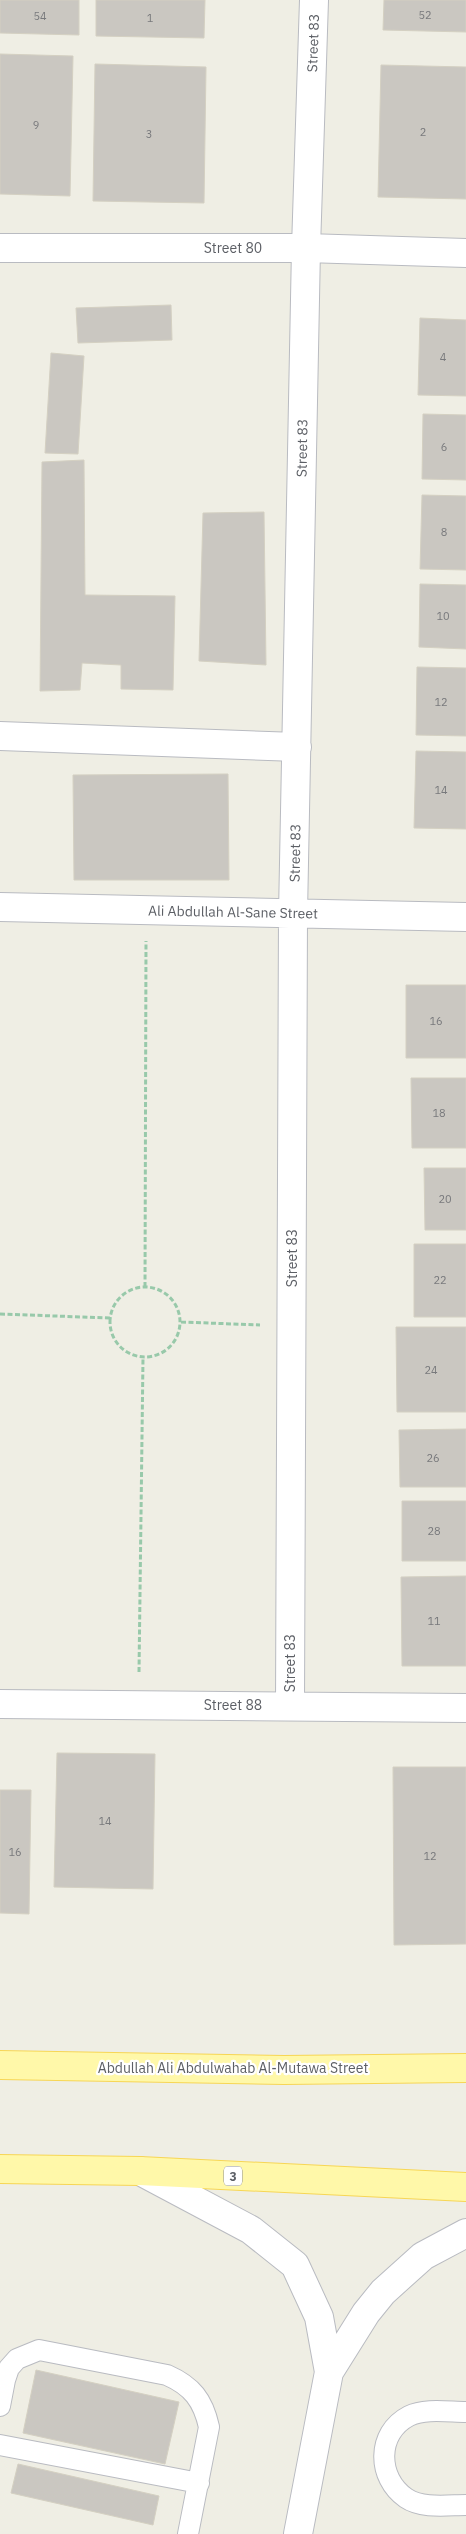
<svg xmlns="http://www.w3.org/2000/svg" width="466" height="2534" viewBox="0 0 466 2534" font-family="'IBM Plex Sans',sans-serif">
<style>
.building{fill:#cac7c1;stroke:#d4d0c2}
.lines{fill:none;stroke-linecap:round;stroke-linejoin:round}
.service-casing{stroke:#b9bbc1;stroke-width:22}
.minor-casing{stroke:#b9bbc1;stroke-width:30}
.tertiary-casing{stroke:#b9bbc1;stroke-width:30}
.primary-casing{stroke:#f7d655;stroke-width:30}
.path{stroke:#98c9aa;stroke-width:3;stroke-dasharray:5 2.5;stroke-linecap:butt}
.service{stroke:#fff;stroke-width:20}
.minor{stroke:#fff;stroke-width:28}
.tertiary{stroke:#fff;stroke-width:28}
.primary{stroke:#fff8a9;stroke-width:28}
.labels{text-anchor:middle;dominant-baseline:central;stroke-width:4.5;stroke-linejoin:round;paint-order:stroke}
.number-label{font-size:11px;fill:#78797c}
.shield{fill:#fff;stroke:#8d8f93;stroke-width:1}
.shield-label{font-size:12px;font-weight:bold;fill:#5c5f65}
.street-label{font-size:14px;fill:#5c5f65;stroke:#fff}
</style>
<rect width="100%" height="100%" fill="#efeee4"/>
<!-- building -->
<path class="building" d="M0 0H79V35L0 33Z
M96 0H205L204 38 96 36Z
M384 0H466V32L383 30Z
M0 54 73 56 70 196 0 194Z
M95 64 206 67 204 203 93 201Z
M381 65 466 67V199L378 197Z
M171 305 172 340 78 343 76 308Z
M420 318 466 320V396L418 395Z
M51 353 84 356 78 454 45 453Z
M423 414 466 415V480L422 479Z
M84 460 85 595 175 596 173 690 121 689V665L82 663 80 690 40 691 42 462Z
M422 495 466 496V570L420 569Z
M264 512 266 665 199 661 203 513Z
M420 584 466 585V649L419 647Z
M417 667 466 668V736L416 735Z
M416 751 466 752V829L414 828Z
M228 774 229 880H74L73 775Z
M406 985H466V1058H406Z
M411 1078H466V1148H412Z
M424 1168H466V1230H425Z
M414 1244H466V1317H414Z
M396 1327H466V1412H397Z
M466 1429V1487H400L399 1430Z
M402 1501H466V1561H402Z
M466 1576V1666H402L401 1577Z
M57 1753 155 1754 153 1889 54 1887Z
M393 1767H466V1944L394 1945Z
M0 1790H31L29 1914 0 1913Z
M36 2370 179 2402 165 2464 23 2433Z
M18 2464 159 2496 153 2525 11 2493Z"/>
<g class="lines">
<defs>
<path id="service" d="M0 2406 5 2380 9 2368 17 2359 39 2350 167 2375C192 2386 203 2400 209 2427L188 2534
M466 2412C449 2412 425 2408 409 2416 376 2433 377 2478 406 2498 422 2509 448 2505 466 2505
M0 2445 199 2483"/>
<path id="minor" d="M0 248H306L466 253
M0 736 297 747
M0 907 466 917
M0 1704 466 1708
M290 1706 293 914 306 248 314 0"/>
<path id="tertiary" d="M140 2171 251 2230 295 2265 319 2317 329 2372
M298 2534 329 2372 366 2313 383 2292 423 2256 466 2233"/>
<path id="primary" d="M0 2065 284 2070 466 2068
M0 2169 140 2171 466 2187"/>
</defs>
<!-- service casing -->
<use href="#service" class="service-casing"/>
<!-- minor casing -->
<use href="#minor" class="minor-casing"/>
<!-- tertiary casing -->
<use href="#tertiary" class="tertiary-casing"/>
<!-- primary casing -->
<use href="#primary" class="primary-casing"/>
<!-- path -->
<path class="path" d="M110 1322a35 35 0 1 1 70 0a35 35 0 1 1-70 0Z
M145 1287 146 941
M0 1314 110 1318
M181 1322 260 1325
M139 1672 143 1358"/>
<!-- service -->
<use href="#service" class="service"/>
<!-- minor -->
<use href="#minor" class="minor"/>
<!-- tertiary -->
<use href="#tertiary" class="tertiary"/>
<!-- primary -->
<use href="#primary" class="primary"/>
</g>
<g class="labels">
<!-- number labels -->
<g class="number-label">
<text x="425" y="15">52</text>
<text x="40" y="16">54</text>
<text x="150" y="18">1</text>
<text x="36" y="125">9</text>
<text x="423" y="132">2</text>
<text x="149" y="134">3</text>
<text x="443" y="357">4</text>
<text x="444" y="447">6</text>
<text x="444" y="532">8</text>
<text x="443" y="616">10</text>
<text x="441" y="702">12</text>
<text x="441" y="790">14</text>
<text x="436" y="1021">16</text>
<text x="439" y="1113">18</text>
<text x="445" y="1199">20</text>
<text x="440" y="1280">22</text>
<text x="431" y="1370">24</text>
<text x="433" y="1458">26</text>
<text x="434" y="1531">28</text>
<text x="434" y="1621">11</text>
<text x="105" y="1821">14</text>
<text x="15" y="1852">16</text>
<text x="430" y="1856">12</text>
</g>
<!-- shield labels -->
<rect class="shield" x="224" y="2166.5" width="18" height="19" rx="4"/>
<g class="shield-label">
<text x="233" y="2176">3</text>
</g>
<!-- street labels -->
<g class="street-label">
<text transform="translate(313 43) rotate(-88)">Street 83</text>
<text x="233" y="248">Street 80</text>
<text transform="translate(302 448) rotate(-89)">Street 83</text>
<text transform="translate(295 853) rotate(-89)">Street 83</text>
<text transform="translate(233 912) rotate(1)">Ali Abdullah Al-Sane Street</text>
<text transform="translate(292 1258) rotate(-90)">Street 83</text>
<text transform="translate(290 1663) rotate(-90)">Street 83</text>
<text x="233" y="1705">Street 88</text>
<text x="233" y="2068">Abdullah Ali Abdulwahab Al-Mutawa Street</text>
</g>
</g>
</svg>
